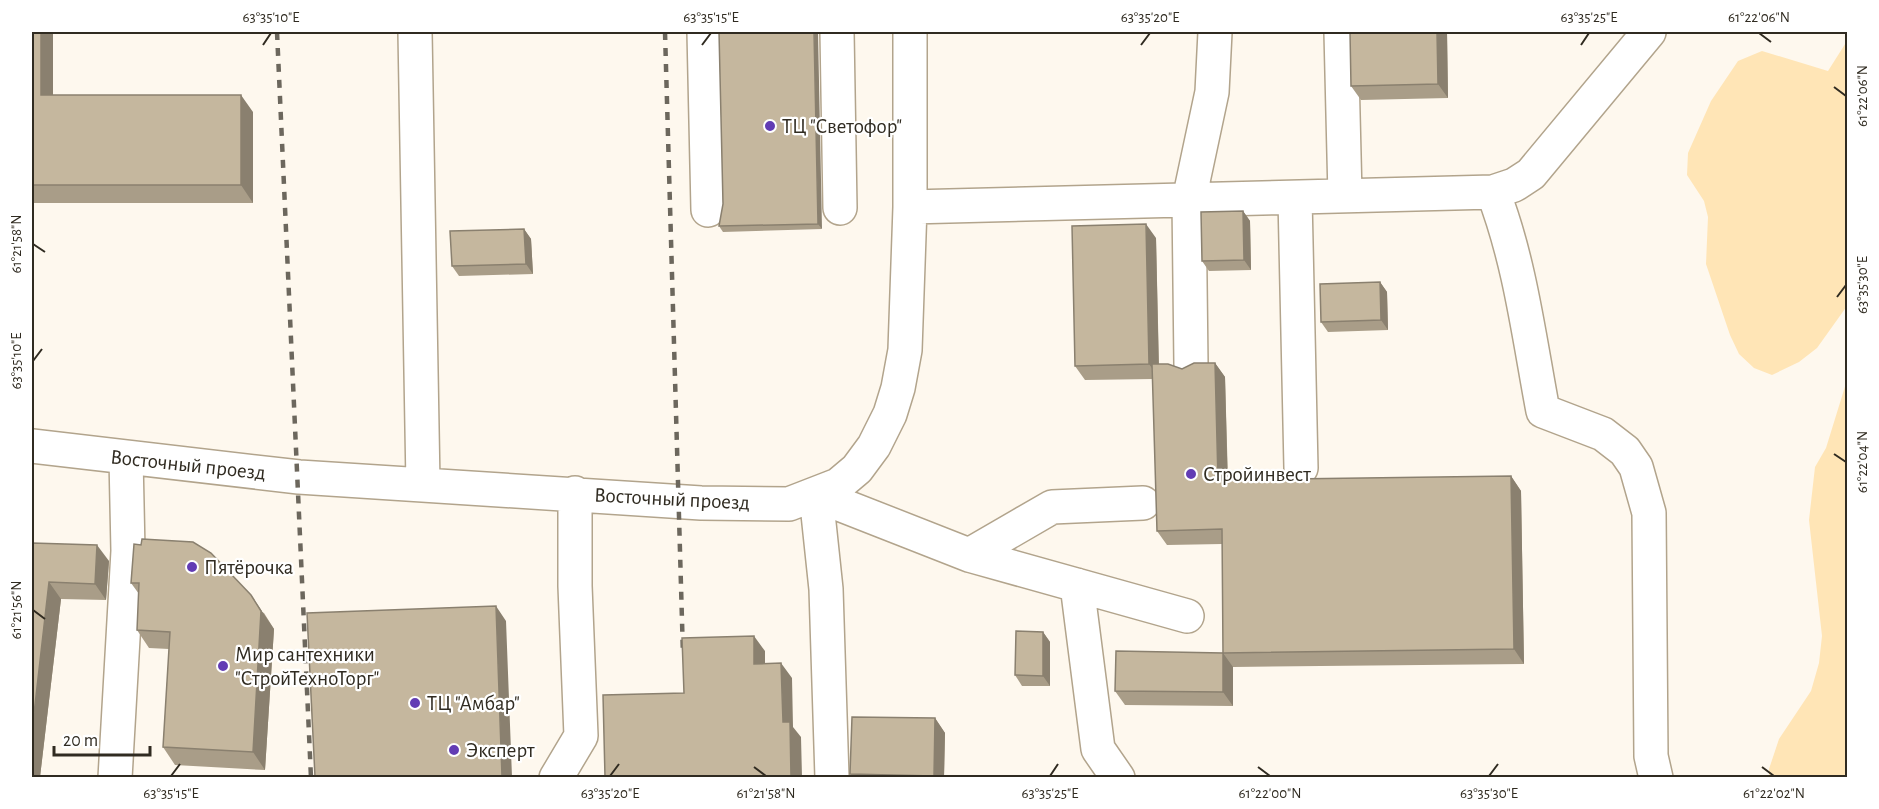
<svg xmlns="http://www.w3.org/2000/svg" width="1879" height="809" viewBox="0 0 1879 809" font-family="'Alegreya Sans',sans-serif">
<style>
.green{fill:#ffe5b6}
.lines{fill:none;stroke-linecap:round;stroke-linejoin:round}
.minor-casing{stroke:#b2a48c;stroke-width:36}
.minor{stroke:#fff;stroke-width:33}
.rail{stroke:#6c675d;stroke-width:4.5;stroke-dasharray:8 8;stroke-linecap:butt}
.wall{fill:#a99d88}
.shaded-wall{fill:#8a806f}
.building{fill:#c5b79e;stroke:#8a806f;stroke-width:1.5}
.ticks{fill:none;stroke:#302b21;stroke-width:2}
.poi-dot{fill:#623cb4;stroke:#fff;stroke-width:2}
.labels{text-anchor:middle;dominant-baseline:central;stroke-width:4.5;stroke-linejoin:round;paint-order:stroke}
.poi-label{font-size:21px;fill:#302b21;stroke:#fff;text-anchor:start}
.street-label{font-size:21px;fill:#302b21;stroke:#fff}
.neatline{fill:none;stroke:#302b21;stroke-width:2}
.ticks-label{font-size:15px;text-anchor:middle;fill:#302b21}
</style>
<rect width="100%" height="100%" fill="#fef8ee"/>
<!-- green -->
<path class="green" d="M1847 41V306L1817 348 1799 362 1772 375 1754 368 1739 354 1730 335 1706 264 1708 217 1704 201 1687 175 1688 153 1711 101 1738 61 1762 51 1828 71Z
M1847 380V777H1769V769L1779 739 1811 691 1819 663 1822 636 1809 520 1815 467 1826 448Z"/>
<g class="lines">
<defs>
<path id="minor" d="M415 32 423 484
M704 32 708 210
M837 32 840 208
M1341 32 1345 196
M1493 192C1520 262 1529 337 1543 411L1603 434 1625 451 1636 467 1649 513 1651 756 1656 778
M1295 198 1301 468
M910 207 1493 192 1514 185 1531 174 1649 32
M1191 365 1189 200 1212 92 1215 32
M32 446 299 477 701 503 789 504 838 485 857 469 874 446 890 414 898 388 905 350 910 207V32
M969 555 1052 507 1143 503
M1077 585 1098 749 1118 778
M115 778 128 551 126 458
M556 778 581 736 575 586V493
M832 778 826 589 816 495 969 555 1187 616"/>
</defs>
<!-- minor casing -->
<use href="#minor" class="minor-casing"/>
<!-- minor -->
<use href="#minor" class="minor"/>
<!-- rail -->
<path class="rail" d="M277 32 311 778
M665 32 683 655"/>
</g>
<!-- wall -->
<path class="wall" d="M32 32H53V95L253 112V203H32Z
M719 32 822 229 723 232 719 226 723 204Z
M1447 32 1448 98 1361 100 1351 86Z
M1243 211 1250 221 1251 270 1209 271 1202 261Z
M524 229 531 239 533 274 459 276 452 266Z
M1156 238 1159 364 1182 369 1215 363 1225 377 1228 480 1511 476 1521 491 1524 664 1233 667V706L1125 705 1115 691 1223 653 1222 544 1167 545 1157 531 1153 379 1085 380 1075 366Z
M1380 282 1387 292 1388 330 1328 332 1321 322Z
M32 543 109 561 106 600 61 599 40 777Z
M134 544 264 613 274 629 265 770 175 765 163 747 169 649 149 648 137 630 139 594 131 583Z
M1043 632 1050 642V686H1022L1015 675Z
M935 718 945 733 944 777H853L850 774Z"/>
<!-- shaded-wall -->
<path class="shaded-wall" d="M41 32H53V113L41 95Z
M814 32H818L822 229 818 224Z
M1437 32H1447L1448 98 1438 84Z
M241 95 253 112V203L241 185Z
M1243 211 1250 221 1251 270 1244 260Z
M1146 224 1156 238 1159 378 1149 364Z
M524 229 531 239 533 274 526 264Z
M1380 282 1387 292 1388 330 1381 320Z
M1215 363 1225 377 1228 494 1218 480Z
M1511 476 1521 491 1524 664 1514 649Z
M97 545 109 561 106 600 95 584Z
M49 582 61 599 40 777H32V731Z
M251 595 274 629 265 770 253 752Z
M496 606 506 621 512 777H502Z
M1043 632 1050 642V686L1043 676Z
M754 636 765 651V679L754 664Z
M1223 653 1233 667V706L1223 692Z
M781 663 792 678 793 727 801 737 802 777H791L783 722Z
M935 718 945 733 944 777H935L934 776Z"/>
<!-- building -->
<path class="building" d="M32 32H41V95H241V185H32Z
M719 32H814L818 224 719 226 723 204Z
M1350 32H1437L1438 84 1351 86Z
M1243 211 1244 260 1202 261 1201 212Z
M1146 224 1149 364 1075 366 1072 226Z
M524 229 526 264 452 266 450 231Z
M1380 282 1381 320 1321 322 1320 284Z
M1194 363H1215L1218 480 1511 476 1514 649 1223 653 1222 529 1157 531 1152 364H1168L1182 369Z
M142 539 193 542 211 553 251 595 261 611 253 752 163 747 170 632 137 630 139 583H131L134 544 141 545Z
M32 543 97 545 95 584 49 582 32 731Z
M496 606 502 777H315L307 613Z
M1016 631 1043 632V676L1015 675Z
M754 636V664L781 663 783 722H790L791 777H605L603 695 684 693 682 638Z
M1116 651 1223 653V692L1115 691Z
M852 717 935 718 934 776 850 774Z"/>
<!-- ticks -->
<path class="ticks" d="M1759 33 1771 42M263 45 271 33M702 45 711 33M1141 45 1150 33M1581 45 1589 33M1834 87 1846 96M33 244 45 252M1837 297 1846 285M33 361 42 349M1834 454 1846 462M33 610 45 619M754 767 766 776M1258 767 1270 776M1762 767 1774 776M171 776 180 764M610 776 619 764M1050 776 1058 764M1489 776 1498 764"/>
<!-- markers -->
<g class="poi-dot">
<circle cx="770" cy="126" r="6"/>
<circle cx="1191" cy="474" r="6"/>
<circle cx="192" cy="567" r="6"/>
<circle cx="223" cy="666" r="6"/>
<circle cx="415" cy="703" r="6"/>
<circle cx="454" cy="750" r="6"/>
</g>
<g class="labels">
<!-- poi labels -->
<g class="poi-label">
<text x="782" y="126">ТЦ "Светофор"</text>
<text x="1203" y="474">Стройинвест</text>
<text x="204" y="567">Пятёрочка</text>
<text x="235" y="654">Мир сантехники<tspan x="235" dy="24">"СтройТехноТорг"</tspan></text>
<text x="427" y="703">ТЦ "Амбар"</text>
<text x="466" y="750">Эксперт</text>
</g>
<!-- street labels -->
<g class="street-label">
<text transform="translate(188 465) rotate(6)">Восточный проезд</text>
<text transform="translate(672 499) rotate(3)">Восточный проезд</text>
</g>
</g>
<!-- border -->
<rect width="1879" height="809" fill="none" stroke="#ffffff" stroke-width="66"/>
<!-- scale -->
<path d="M54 746v9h96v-9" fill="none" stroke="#302b21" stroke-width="3"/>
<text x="63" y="746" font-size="18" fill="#302b21" stroke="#ffffff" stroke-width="4.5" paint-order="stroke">20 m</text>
<rect x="33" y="33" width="1813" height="743" class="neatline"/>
<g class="ticks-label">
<text x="271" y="22">63°35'10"E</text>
<text x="711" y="22">63°35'15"E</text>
<text x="1150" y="22">63°35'20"E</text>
<text x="1589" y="22">63°35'25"E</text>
<text x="1759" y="22">61°22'06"N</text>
<text transform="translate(1862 96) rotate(-90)" y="5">61°22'06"N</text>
<text transform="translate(16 244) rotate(-90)" y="5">61°21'58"N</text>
<text transform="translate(1862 285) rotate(-90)" y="5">63°35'30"E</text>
<text transform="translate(16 361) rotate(-90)" y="5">63°35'10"E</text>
<text transform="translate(1862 462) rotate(-90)" y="5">61°22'04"N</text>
<text transform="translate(16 610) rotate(-90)" y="5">61°21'56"N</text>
<text x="171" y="798">63°35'15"E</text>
<text x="610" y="798">63°35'20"E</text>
<text x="766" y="798">61°21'58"N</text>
<text x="1050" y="798">63°35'25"E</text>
<text x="1270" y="798">61°22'00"N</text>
<text x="1489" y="798">63°35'30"E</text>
<text x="1774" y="798">61°22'02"N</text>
</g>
</svg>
